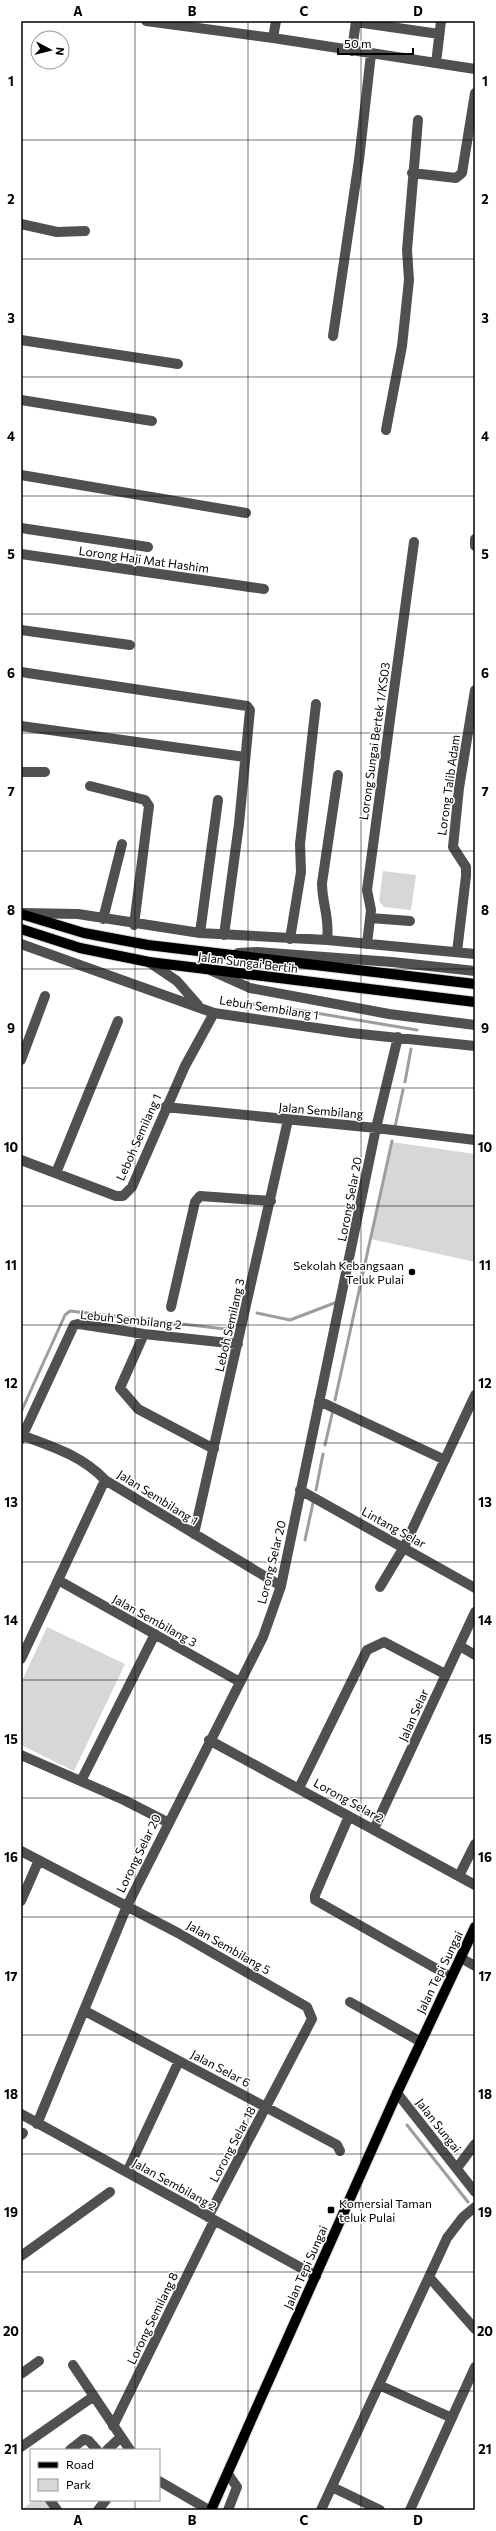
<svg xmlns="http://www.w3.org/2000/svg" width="496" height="2531" viewBox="0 0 496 2531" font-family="Commissioner,sans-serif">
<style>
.green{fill:#d7d7d7}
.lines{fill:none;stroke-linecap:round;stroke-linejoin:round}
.stream{stroke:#9e9e9e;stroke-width:3}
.major-casing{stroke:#dbdbdb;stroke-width:12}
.minor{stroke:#505050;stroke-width:10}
.major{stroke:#000;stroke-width:10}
.grid{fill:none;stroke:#000;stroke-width:1;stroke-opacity:0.55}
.poi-dot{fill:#000;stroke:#fff;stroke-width:1.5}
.labels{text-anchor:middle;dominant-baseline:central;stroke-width:3;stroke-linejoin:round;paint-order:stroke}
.street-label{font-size:12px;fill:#000;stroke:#fff}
.poi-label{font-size:12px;fill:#000;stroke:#fff;text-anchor:end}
.neatline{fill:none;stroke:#000;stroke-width:1.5}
.grid-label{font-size:13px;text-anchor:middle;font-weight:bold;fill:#000}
</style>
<rect width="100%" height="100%" fill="#fff"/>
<!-- green -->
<path class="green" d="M383 871 416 875 411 910 384 907 379 901Z
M392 1142 475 1154V1262L371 1239Z
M47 1627 125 1664 74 1771 21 1745V1683Z
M34 2500H47L55 2510H21Z"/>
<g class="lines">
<!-- stream -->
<path class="stream" d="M228 1001 298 1010 417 1030
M405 1082 411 1049
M395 1127 403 1090
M257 1313 290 1320 337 1302
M335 1400 392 1141
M21 1412 65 1315 70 1311 225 1329 238 1324
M325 1445 333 1410
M316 1490 323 1454
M305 1540 313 1503
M407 2125 468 2202"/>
<defs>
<path id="major" d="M21 914 84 933 148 945 475 984
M21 929 80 948 149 962 475 1002
M211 2510 397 2093 475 1927"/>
</defs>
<!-- major casing -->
<use href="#major" class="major-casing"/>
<!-- minor -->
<path class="minor" d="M146 21 273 38 475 69
M356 22 439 34
M273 38 276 21
M352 51 356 21
M436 63 441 21
M412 173 456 178 462 173 475 93
M21 224 57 232 85 231
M333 336 359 160 371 54
M21 340 178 364
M21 400 152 421
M386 430 402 346 409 280 407 250 418 120
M21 475 246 513
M21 528 148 547
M475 539V546
M21 554 264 589
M21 630 130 645
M21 672 247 706 250 710 239 824 224 935
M21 726 245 757
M21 772H45
M90 786 145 800 149 806 134 925
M21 913 78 914 200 933 327 940 475 954
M370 918 410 921
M103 919 122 844
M200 933 218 800
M290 939 301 872 300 844 316 704
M327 940C330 917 322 905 322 883L338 775
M21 944 214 1013 351 1033 475 1046
M367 944 371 910 367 890 414 542
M457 952 466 876V867L453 847 459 788 475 690
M238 953 257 952 392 962 475 971
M149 962 177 981 198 1005
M212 971 250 988 389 1014 475 1025
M21 1060 45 996
M165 1107 376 1128 475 1140
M21 1160 116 1196H123L132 1187 185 1066 214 1013
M56 1173 118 1021
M171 1307 195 1202 200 1196 271 1201
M144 1334 120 1388 138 1409 214 1449
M319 1401 445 1460
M21 1435C51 1446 83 1456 105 1480L281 1586
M21 1439 74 1325 79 1324 144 1334 238 1344
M300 1490 475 1588
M194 1534 288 1120
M58 1580 240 1682
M380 1587 404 1547 475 1395
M460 1646 475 1655
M21 1659 105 1480
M209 1740 475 1885
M21 1755 124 1800 167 1822
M81 1781 155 1634
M299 1788 367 1650 384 1642 445 1674
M349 1816 315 1895V1900L451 1977
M374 1829 475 1612
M21 1851 178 1933 307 2007 312 2019 208 2217
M459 1876 475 1844
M21 1901 39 1860
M461 1958 475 1966
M350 2002 421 2042
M85 2011 337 2145 340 2151
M397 2093 475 2192
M21 2114 316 2276
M37 2124 127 1906 263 1637 281 1586 376 1128 398 1037
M21 2135 23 2133
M457 2168 475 2144
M127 2172 179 2061
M21 2256 110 2192
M429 2277 475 2329
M73 2365 130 2450
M21 2374 39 2361
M379 2385 452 2418
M113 2426 214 2221
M21 2447 94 2396
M70 2450 84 2439 89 2441 97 2450
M107 2450 121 2437
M159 2481 209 2510
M332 2487 380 2510
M50 2500 57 2510
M98 2510 106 2500
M228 2510 237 2487 228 2474
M321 2510 447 2238 463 2217 475 2207
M410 2510 475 2367"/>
<!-- major -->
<use href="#major" class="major"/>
</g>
<!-- grid -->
<path class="grid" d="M135 21V2450M248 21V2510M361 21V2510M21 140H475M21 259H475M21 377H475M21 496H475M21 614H475M21 733H475M21 851H475M21 969H475M21 1088H475M21 1206H475M21 1325H475M21 1443H475M21 1562H475M21 1680H475M21 1798H475M21 1917H475M21 2035H475M21 2154H475M21 2272H475M21 2391H475M135 2500V2510"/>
<!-- markers -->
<g class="poi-dot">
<circle cx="412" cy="1272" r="4"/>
<rect x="327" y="2206" width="8" height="8" rx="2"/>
</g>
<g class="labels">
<!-- street labels -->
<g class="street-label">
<text transform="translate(144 559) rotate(8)">Lorong Haji Mat Hashim</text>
<text transform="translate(374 741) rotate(-82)">Lorong Sungai Bertek 1/KS03</text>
<text transform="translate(448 785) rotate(-82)">Lorong Talib Adam</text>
<text transform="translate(248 962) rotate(7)">Jalan Sungai Bertih</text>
<text transform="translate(269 1007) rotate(9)">Lebuh Sembilang 1</text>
<text transform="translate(321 1110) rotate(5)">Jalan Sembilang</text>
<text transform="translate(138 1137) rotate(-66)">Leboh Semilang 1</text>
<text transform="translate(349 1199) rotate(-79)">Lorong Selar 20</text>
<text transform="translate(131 1319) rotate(6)">Lebuh Sembilang 2</text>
<text transform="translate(229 1325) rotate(-77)">Leboh Semilang 3</text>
<text transform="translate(158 1497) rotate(32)">Jalan Sembilang 1</text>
<text transform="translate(394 1527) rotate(29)">Lintang Selar</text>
<text transform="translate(271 1562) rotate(-76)">Lorong Selar 20</text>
<text transform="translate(155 1620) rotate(29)">Jalan Sembilang 3</text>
<text transform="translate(413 1715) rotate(-66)">Jalan Selar</text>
<text transform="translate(349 1800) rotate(29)">Lorong Selar 2</text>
<text transform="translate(138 1853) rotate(-64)">Lorong Selar 20</text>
<text transform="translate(229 1947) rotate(30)">Jalan Sembilang 5</text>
<text transform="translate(439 1972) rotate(-64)">Jalan Tepi Sungai</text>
<text transform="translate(221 2068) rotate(28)">Jalan Selar 6</text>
<text transform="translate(439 2125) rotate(52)">Jalan Sungai</text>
<text transform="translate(232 2144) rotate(-62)">Lorong Selar 18</text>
<text transform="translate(175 2184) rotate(29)">Jalan Sembilang 2</text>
<text transform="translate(305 2267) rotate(-66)">Jalan Tepi Sungai</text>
<text transform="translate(152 2318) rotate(-64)">Lorong Semilang 8</text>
</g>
<!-- poi labels -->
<g class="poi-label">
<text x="404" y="1265">Sekolah Kebangsaan<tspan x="404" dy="14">Teluk Pulai</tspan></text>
<text x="339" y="2203" text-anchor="start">Komersial Taman<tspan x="339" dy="14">teluk Pulai</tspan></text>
</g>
</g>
<!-- border -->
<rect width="496" height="2531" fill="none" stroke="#ffffff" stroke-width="44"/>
<!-- legend -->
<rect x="30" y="2449" width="130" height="52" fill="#ffffff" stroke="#999999"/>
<rect x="38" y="2462" width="20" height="6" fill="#000000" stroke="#999999"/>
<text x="66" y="2469" font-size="12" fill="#000000">Road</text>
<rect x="38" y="2479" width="20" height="12" fill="#d7d7d7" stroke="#999999"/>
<text x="66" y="2489" font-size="12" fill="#000000">Park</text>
<!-- north arrow -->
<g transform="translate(50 50) rotate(97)"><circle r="19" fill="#ffffff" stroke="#999999"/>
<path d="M0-3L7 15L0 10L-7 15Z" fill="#000000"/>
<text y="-6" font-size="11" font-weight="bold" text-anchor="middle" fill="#000000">N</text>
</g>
<!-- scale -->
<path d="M338 48v6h75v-6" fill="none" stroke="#000000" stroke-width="2"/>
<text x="344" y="48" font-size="12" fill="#000000" stroke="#ffffff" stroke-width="3" paint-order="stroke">50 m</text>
<rect x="22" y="22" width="452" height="2487" class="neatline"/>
<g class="grid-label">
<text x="78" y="16">A</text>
<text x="192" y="16">B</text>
<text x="304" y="16">C</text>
<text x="418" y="16">D</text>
<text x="11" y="86">1</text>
<text x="485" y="86">1</text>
<text x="11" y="204">2</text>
<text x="485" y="204">2</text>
<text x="11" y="323">3</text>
<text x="485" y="323">3</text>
<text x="11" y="441">4</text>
<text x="485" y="441">4</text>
<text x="11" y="559">5</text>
<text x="485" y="559">5</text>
<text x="11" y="678">6</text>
<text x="485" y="678">6</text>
<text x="11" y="796">7</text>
<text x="485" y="796">7</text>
<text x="11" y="915">8</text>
<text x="485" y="915">8</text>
<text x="11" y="1033">9</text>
<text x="485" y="1033">9</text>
<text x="11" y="1152">10</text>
<text x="485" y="1152">10</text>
<text x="11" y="1270">11</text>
<text x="485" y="1270">11</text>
<text x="11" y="1388">12</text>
<text x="485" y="1388">12</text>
<text x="11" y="1507">13</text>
<text x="485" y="1507">13</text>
<text x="11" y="1625">14</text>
<text x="485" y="1625">14</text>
<text x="11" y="1744">15</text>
<text x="485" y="1744">15</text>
<text x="11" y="1862">16</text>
<text x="485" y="1862">16</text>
<text x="11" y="1981">17</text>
<text x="485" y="1981">17</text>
<text x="11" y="2099">18</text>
<text x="485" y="2099">18</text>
<text x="11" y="2217">19</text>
<text x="485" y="2217">19</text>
<text x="11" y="2336">20</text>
<text x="485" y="2336">20</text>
<text x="11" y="2454">21</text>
<text x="485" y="2454">21</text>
<text x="78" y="2525">A</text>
<text x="192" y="2525">B</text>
<text x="304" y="2525">C</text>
<text x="418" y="2525">D</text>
</g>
</svg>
